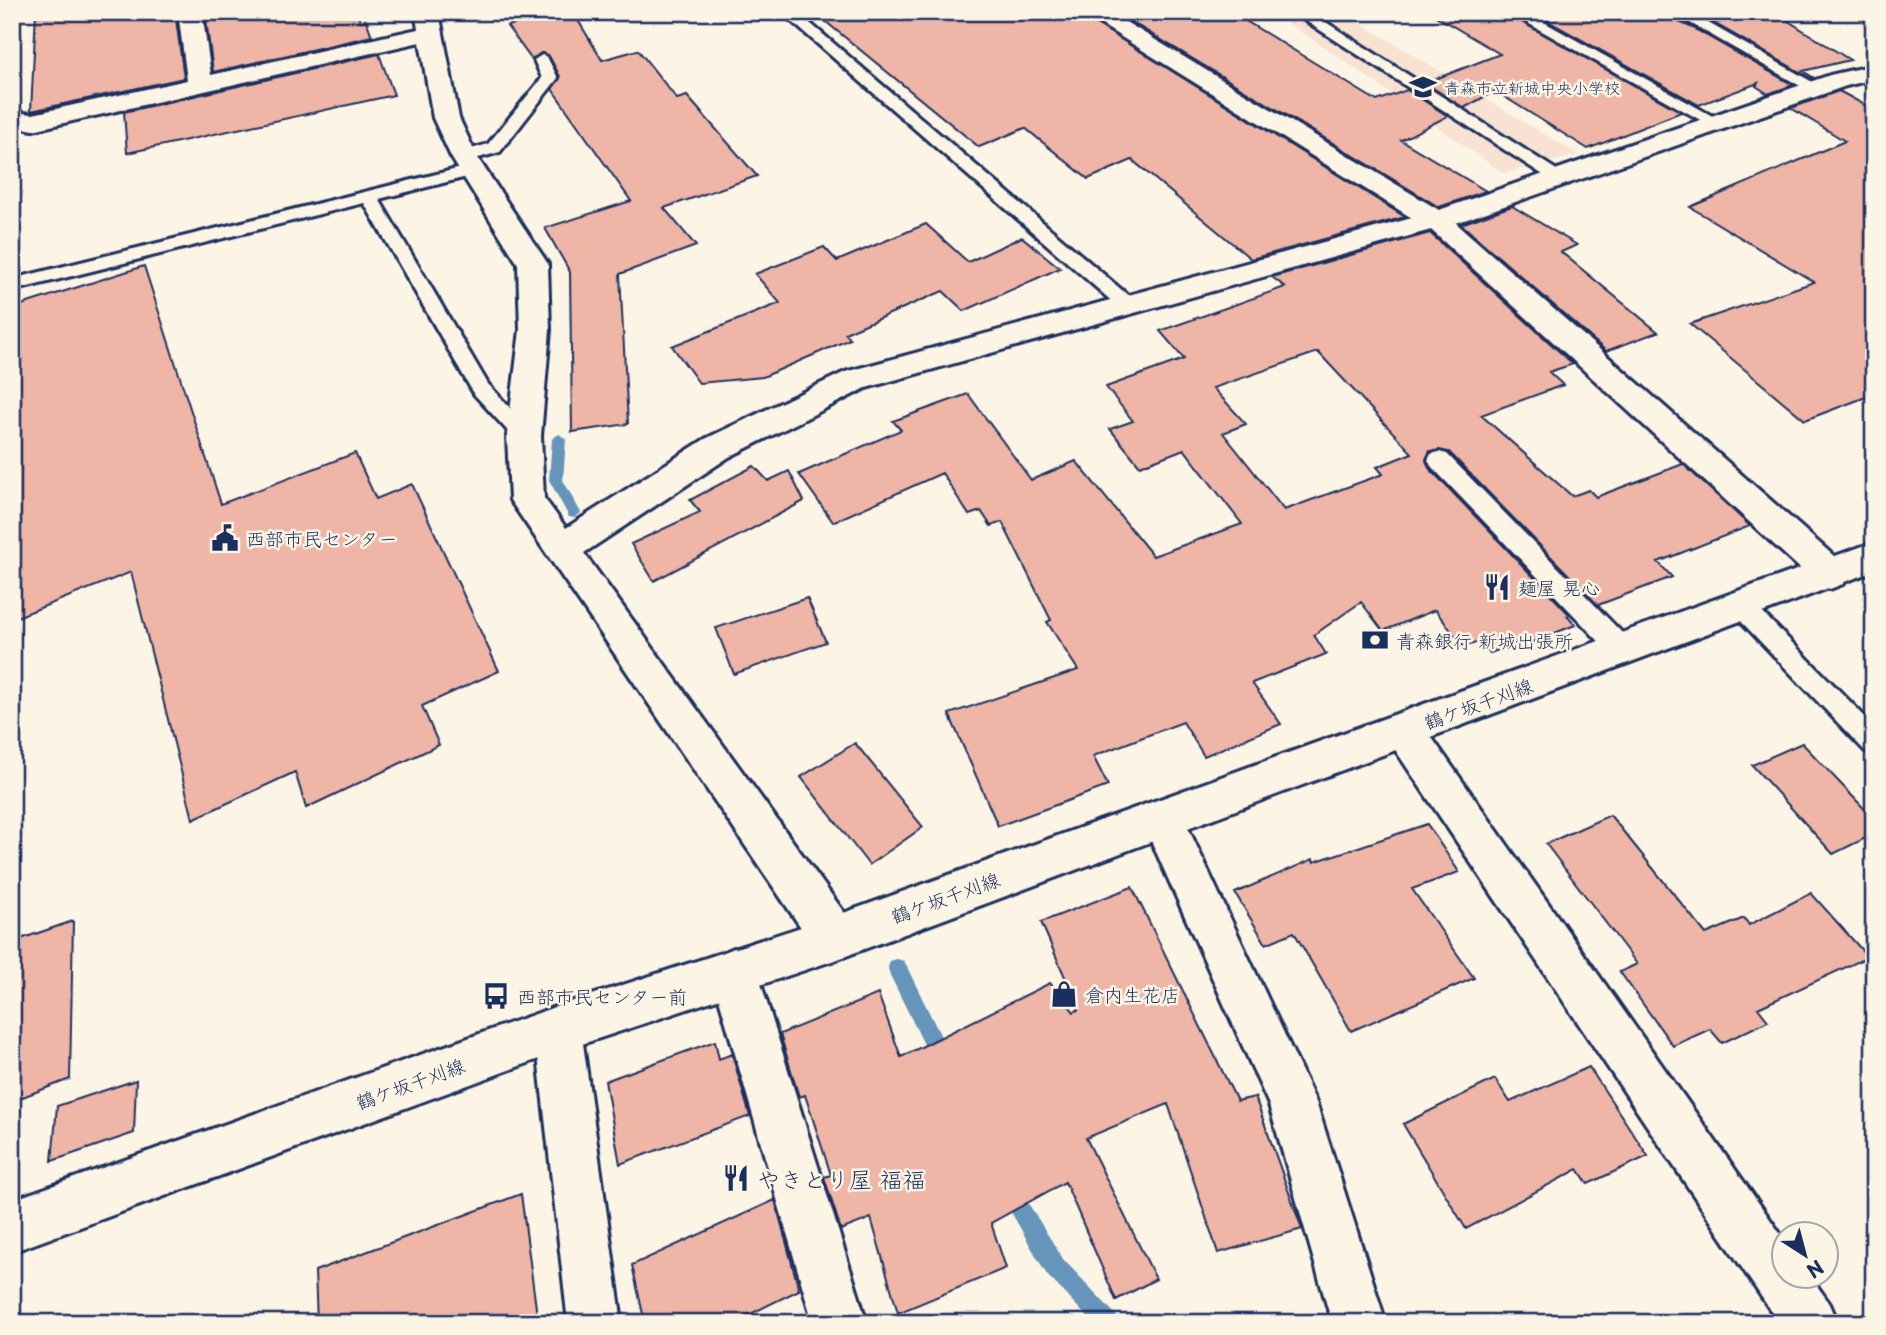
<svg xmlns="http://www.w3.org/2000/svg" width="1886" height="1335" viewBox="0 0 1886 1335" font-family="'Playpen Sans','Klee One',sans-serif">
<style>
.built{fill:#f8e2d2}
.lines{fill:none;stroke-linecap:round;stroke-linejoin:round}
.stream{fill:#6595ba;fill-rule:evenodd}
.building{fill:#efb6a7;stroke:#1b2f5e;stroke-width:2;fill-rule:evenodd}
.service-casing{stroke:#1b2f5e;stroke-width:6}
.minor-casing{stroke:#1b2f5e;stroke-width:6}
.secondary-casing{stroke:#1b2f5e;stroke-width:6}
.service{fill:#fcf5e5;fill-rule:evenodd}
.minor{fill:#fcf5e5;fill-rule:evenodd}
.secondary{fill:#fcf5e5;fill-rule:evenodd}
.labels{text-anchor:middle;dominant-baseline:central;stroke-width:5;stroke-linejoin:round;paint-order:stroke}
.far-poi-label{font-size:16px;fill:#1b2f5e;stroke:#fcf5e5;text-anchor:start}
.poi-label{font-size:19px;fill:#1b2f5e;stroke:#fcf5e5;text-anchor:start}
.street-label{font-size:19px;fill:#1b2f5e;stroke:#fcf5e5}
.near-poi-label{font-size:23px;fill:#1b2f5e;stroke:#fcf5e5;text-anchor:start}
</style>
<rect width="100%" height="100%" fill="#fcf5e5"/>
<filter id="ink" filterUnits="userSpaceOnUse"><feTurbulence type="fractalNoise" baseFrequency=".0143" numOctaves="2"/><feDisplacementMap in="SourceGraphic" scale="14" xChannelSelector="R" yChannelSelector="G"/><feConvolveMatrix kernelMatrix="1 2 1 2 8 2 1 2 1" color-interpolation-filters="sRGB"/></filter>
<g filter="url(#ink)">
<!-- built -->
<path class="built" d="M1269 12H1342L1579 155 1503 173 1326 48Z"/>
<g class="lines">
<!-- stream -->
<path class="stream" d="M559 434 566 439 563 480 581 513 574 518 569 517 549 480 552 439Z
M897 959 904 961 949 1053 952 1060 949 1067 942 1070 935 1067 890 975 888 968 890 961Z
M1008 1179 1015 1182 1063 1259 1116 1315 1119 1323H1093L1047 1275 998 1189 1001 1182Z"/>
</g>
<!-- building -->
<path class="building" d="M36 12H175L184 78 31 111Z
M205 12H357L360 21 366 20 372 36 213 72Z
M564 12H573L602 60 638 50 677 99 687 96 757 176 664 208 696 246 620 274 628 424 572 432 570 272 545 228 631 201 552 89 560 77 549 56 541 53 532 60 507 26Z
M814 12H1078L1405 217 1251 259 1132 160 1088 179 1025 128 979 147Z
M1115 12H1231L1377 101 1407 90 1448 116 1401 140 1486 191 1439 207Z
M1429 12H1505L1681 112 1588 149 1495 91 1464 108 1425 83 1500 54Z
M1532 12H1655L1693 28 1793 85 1768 94 1756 86 1758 83 1699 105Z
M1760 12H1774L1850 60 1803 71 1814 78 1812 79 1714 23Z
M379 54 394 95 127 153 124 112Z
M1839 91 1874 110V394L1805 420 1690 324 1814 282 1690 207 1845 141 1791 108Z
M1512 206 1577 245 1561 252 1658 332 1606 351 1461 224Z
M926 224 968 262 1022 237 1060 268 964 311 943 291 845 333 850 339 763 377 699 383 672 346 780 303 755 274 824 247 837 261Z
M1430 233 1573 364 1549 372 1563 385 1481 415 1572 496 1589 490 1596 497 1683 464 1750 526 1658 562 1672 577 1598 605 1449 452 1430 451 1426 459 1429 468 1570 615 1567 616 1575 625 1530 643 1527 640 1490 653 1481 641 1464 647 1435 610 1383 631 1361 602 1314 635 1326 654 1252 683 1281 724 1204 756 1183 722 1093 756 1108 786 998 826 949 714 1078 670 1047 622 1051 620 1002 522 991 526 981 511 969 515 942 473 833 522 799 474 901 430 893 421 968 394 1031 480 1076 461 1153 556 1242 524 1184 449 1140 466 1110 429 1133 421 1106 387 1184 359 1160 331 1285 287 1272 277ZM1318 352 1412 453 1377 467 1383 474 1284 510 1223 433 1246 424 1213 388Z
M144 266 221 504 355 453 376 499 412 484 499 671 422 706 439 745 306 808 295 772 193 819 131 572 12 619V308Z
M754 466 768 481 789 471 804 501 654 581 631 544 700 512 690 500Z
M807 598 826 642 734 674 716 628Z
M855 743 923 827 869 865 801 777Z
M1802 743 1874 819V834L1833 854 1752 765Z
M1610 815 1706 934 1744 918 1749 925 1811 893 1868 957 1758 1008 1768 1021 1722 1043 1710 1029 1673 1046 1620 972 1637 964 1546 844Z
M1427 824 1459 872 1412 889 1474 978 1351 1031 1294 932 1266 944 1235 893 1313 859 1314 862Z
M1132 887 1237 1101 1255 1097 1302 1229 1218 1253 1168 1104 1086 1138 1156 1279 1116 1300 1065 1182 991 1223 1006 1268 898 1313 871 1218 841 1230 824 1177 831 1175 805 1095 799 1097 780 1034 878 994 901 1057 1050 983 1074 1012 1079 1009 1041 922Z
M73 921 70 1079 12 1101V942Z
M715 1041 719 1059 732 1054 750 1116 620 1164 605 1081Z
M1589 1067 1648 1156 1588 1184 1578 1169 1466 1229 1403 1124 1495 1079 1510 1102Z
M136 1080 134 1133 52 1161 57 1106Z
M521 1194 538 1323H317L315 1271Z
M775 1200 799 1290 732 1323H645L632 1265Z"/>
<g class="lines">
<defs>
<path id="service" d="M781 12H797L1137 303 1140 307 1137 311H1123Z
M1292 12H1310L1569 178 1566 182H1554Z
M1508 12H1526L1725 123 1723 126H1711Z
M1671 12H1689L1823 88 1821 91H1809Z
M542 55 547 57 558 78 500 152 464 162 458 161 456 157 458 153 488 144 542 78 534 60Z
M473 165 479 166 482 170 479 174 379 199 488 384 531 431 535 436 531 441H517L474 394 364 203 12 291V279Z
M1439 452 1447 454 1632 643 1635 650 1632 657 1623 660 1614 657 1431 466 1428 460 1431 454Z
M1742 597 1750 600 1874 726V754L1865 751 1734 614 1730 607 1734 600Z"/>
<path id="minor" d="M178 12H202L211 75 418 29 415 12H439L459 118 477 157 548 264 550 330 541 436 544 498 566 528 705 439 845 372 1412 218 1081 12H1109L1439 210 1830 75 1874 65V79L1846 86 1456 223 1843 564 1848 574 1843 584 1830 589 1817 584 1431 230 866 388 729 457 584 553 851 922 857 938 851 954 835 960 819 954 510 500 507 436 520 330 518 264 451 157 433 118 420 42 33 130 12 126V112L33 114 187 80Z
M1404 712 1418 718 1784 1239V1276H1810L1830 1304 1838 1323H1779L1390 742 1384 730 1390 718Z
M1162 799 1177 804 1316 1102 1386 1323H1332L1269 1105 1141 818 1147 804Z
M734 948 750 955 757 971 867 1323H813L711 971 718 955Z
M558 1006 575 1012 581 1029 622 1323H568L535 1029 541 1012Z"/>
<path id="secondary" d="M1874 542V571L835 960 558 1052 12 1252V1200L558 1006 835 916Z"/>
</defs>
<!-- service casing -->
<use href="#service" class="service-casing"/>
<!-- minor casing -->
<use href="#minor" class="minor-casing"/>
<!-- secondary casing -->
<use href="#secondary" class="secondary-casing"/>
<!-- service -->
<use href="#service" class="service"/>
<!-- minor -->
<use href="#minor" class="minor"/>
<!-- secondary -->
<use href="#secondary" class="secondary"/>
</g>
</g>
<!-- icons -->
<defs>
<symbol id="school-bare" viewBox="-9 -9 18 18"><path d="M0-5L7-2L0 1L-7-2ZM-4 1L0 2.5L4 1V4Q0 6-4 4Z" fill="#1b2f5e" stroke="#fcf5e5" stroke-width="2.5" paint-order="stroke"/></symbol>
<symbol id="civic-bare" viewBox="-9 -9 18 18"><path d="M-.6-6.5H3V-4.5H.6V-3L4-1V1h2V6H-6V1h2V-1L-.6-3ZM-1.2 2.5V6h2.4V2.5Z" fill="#1b2f5e" stroke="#fcf5e5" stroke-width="2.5" paint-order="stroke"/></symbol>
<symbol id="restaurant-bare" viewBox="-9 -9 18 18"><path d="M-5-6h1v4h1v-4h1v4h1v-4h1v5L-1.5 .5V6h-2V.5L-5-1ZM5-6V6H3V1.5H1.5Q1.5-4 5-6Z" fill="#1b2f5e" stroke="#fcf5e5" stroke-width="2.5" paint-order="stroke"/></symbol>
<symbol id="bank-bare" viewBox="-9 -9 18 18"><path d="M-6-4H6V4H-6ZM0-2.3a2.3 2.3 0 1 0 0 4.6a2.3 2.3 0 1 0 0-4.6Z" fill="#1b2f5e" stroke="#fcf5e5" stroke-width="2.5" paint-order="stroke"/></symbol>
<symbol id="shop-bare" viewBox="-9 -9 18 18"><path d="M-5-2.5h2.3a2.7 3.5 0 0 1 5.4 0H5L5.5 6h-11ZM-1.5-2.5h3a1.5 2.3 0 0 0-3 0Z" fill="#1b2f5e" stroke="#fcf5e5" stroke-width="2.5" paint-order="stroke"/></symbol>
<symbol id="bus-bare" viewBox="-9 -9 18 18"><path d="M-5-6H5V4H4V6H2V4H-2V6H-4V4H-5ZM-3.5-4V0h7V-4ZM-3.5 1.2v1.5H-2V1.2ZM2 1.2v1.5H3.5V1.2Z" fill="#1b2f5e" stroke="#fcf5e5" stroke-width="2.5" paint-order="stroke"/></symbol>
</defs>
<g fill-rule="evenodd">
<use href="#school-bare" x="1404" y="68" width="38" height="38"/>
<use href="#civic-bare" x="206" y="519" width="38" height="38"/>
<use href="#restaurant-bare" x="1478" y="568" width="38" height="38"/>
<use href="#bank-bare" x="1356" y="621" width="38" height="38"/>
<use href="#shop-bare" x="1045" y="975" width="38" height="38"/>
<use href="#bus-bare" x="477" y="977" width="38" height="38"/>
<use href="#restaurant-bare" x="717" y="1159" width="38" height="38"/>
</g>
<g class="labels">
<!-- far-poi labels -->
<g class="far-poi-label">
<text x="1444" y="87">青森市立新城中央小学校</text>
</g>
<!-- poi labels -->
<g class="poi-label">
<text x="246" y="538">西部市民センター</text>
<text x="1518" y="587">麺屋 晃心</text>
<text x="1396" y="640">青森銀行 新城出張所</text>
<text x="1085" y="994">倉内生花店</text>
<text x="517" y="996">西部市民センター前</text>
</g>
<!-- street labels -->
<g class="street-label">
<text transform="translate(1478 703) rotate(-20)">鶴ケ坂千刈線</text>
<text transform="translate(945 897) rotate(-20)">鶴ケ坂千刈線</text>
<text transform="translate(410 1083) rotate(-20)">鶴ケ坂千刈線</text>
</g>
<!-- near-poi labels -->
<g class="near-poi-label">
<text x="757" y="1178">やきとり屋 福福</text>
</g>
</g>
<!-- margin -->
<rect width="1886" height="1335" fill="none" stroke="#fcf5e5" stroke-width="42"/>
<rect x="21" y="21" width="1844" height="1293" fill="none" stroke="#1b2f5e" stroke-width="2.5" filter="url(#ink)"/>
<!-- north arrow -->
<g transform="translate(1805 1255) rotate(144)"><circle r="33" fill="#fcf5e5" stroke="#a2a6af" stroke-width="2"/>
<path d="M0-5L12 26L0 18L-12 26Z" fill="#1b2f5e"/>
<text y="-10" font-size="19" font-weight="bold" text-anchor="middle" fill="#1b2f5e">N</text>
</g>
</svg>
